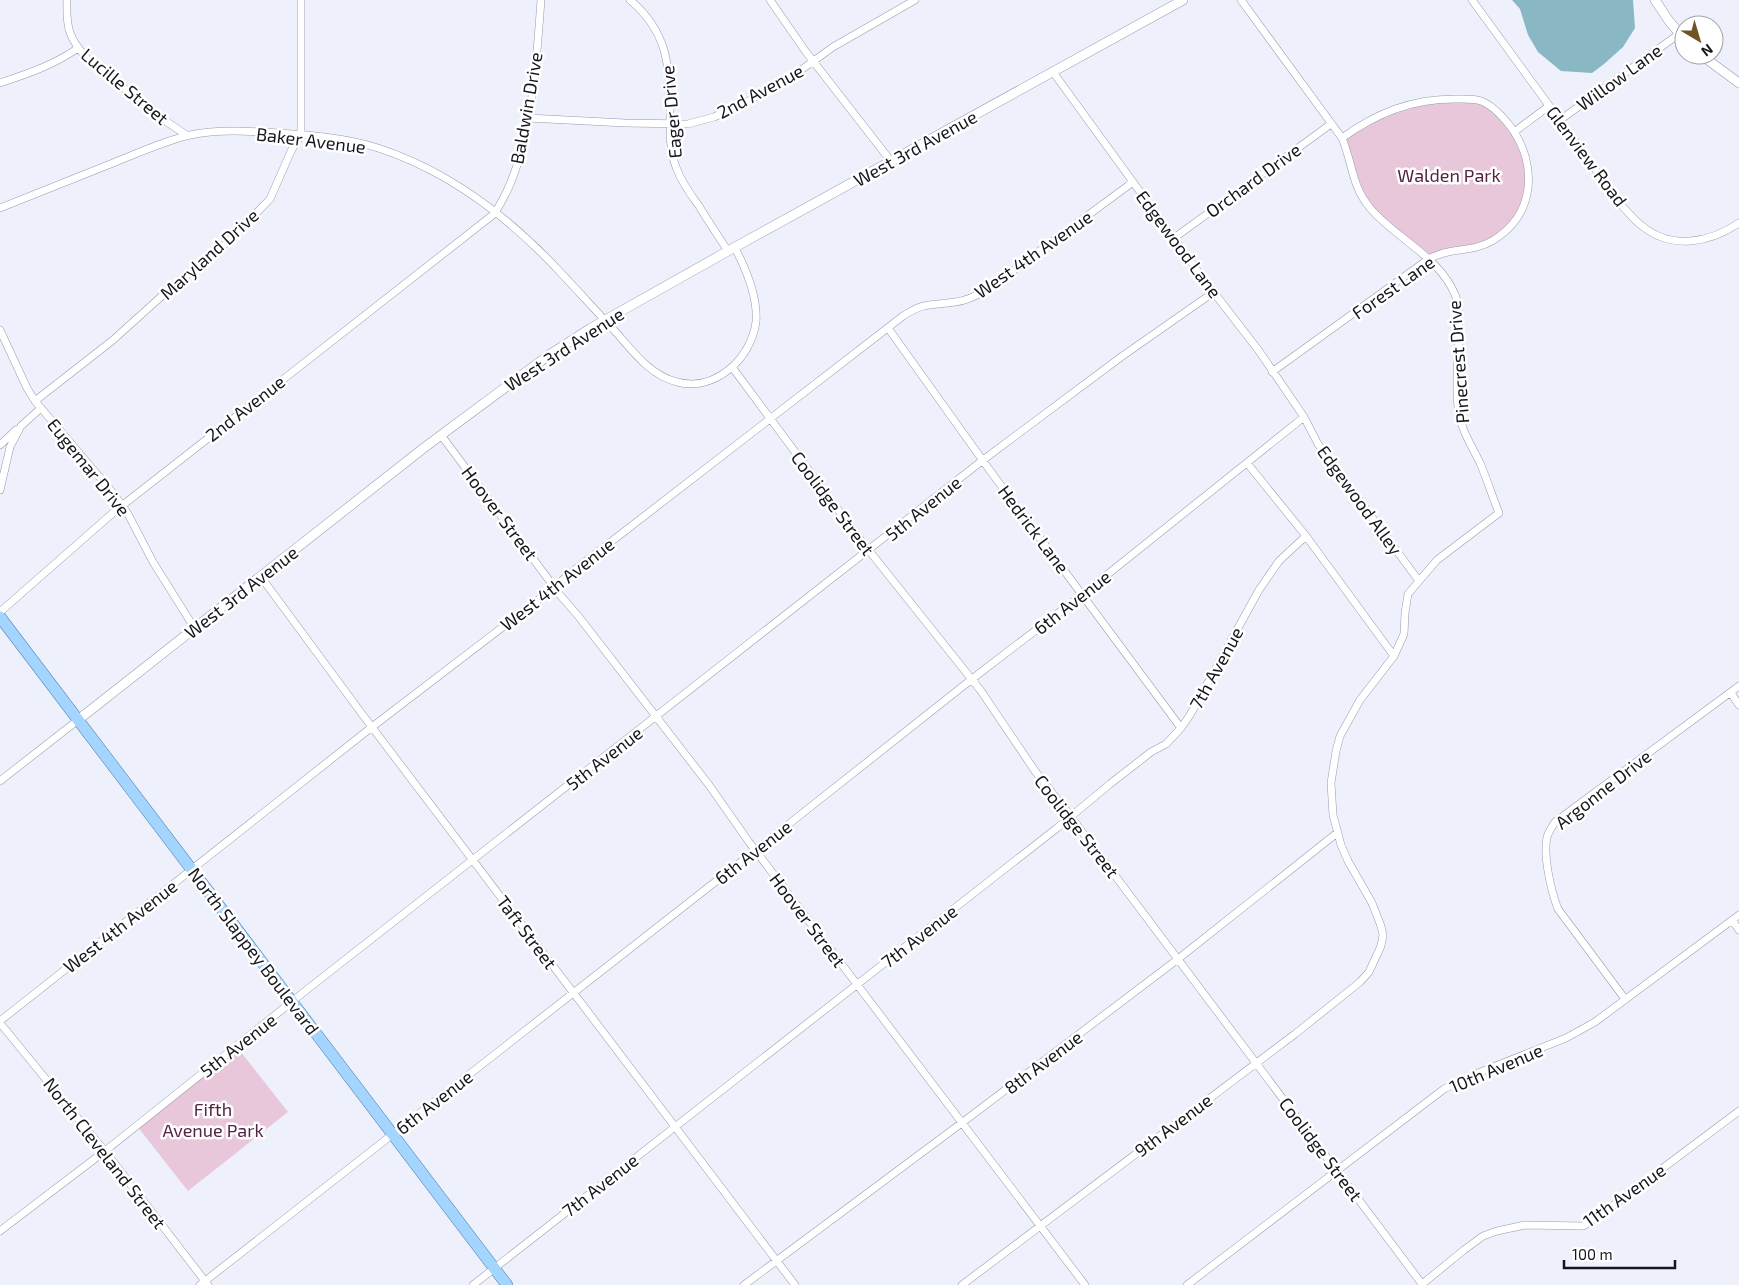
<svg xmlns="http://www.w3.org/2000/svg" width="1739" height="1285" viewBox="0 0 1739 1285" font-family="'Exo 2',sans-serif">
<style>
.green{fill:#e9c7db}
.water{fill:#89b8c4}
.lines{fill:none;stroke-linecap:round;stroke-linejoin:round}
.minor-casing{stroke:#979aad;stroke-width:8}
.tertiary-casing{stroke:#979aad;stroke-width:10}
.primary-casing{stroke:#4b80b0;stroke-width:12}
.minor{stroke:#fff;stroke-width:7}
.tertiary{stroke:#fff;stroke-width:9}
.primary{stroke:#a4d5fe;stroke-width:11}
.labels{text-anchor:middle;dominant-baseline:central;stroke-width:5;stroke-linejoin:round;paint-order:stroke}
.street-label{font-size:18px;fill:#16171e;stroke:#fff}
.park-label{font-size:18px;fill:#542444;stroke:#fff}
</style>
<rect width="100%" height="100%" fill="#eef0fc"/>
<!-- green -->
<path class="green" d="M1467 99 1492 109 1517 138 1529 174 1519 213 1493 240 1430 258 1399 234 1363 197 1343 139 1359 127 1420 102Z
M237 1047 288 1112 188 1191 137 1126Z"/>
<!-- water -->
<path class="water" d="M1512 0H1633L1635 28 1623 47 1604 64 1592 73 1561 71 1538 52 1528 35 1520 9Z"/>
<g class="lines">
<defs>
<path id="minor" d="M67 0C66 29 69 38 88 60L167 122 188 136
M630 0C667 31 670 65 670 110 670 129 669 149 676 167 681 181 690 194 699 206 708 221 718 236 728 251
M770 0 806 52 890 160
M1472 0 1623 207C1629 213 1635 221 1642 226 1672 250 1709 243 1739 223
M1053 72 1205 281 1259 351 1304 417 1318 444 1419 581
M0 83C27 74 54 65 78 48
M528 118 625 123 688 124 714 117 745 103 801 70 833 47 915 0
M1560 120 1679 34
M1514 132 1549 106
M0 208C38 193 75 178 113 163 138 153 164 141 190 135 218 129 250 131 278 133 311 135 346 138 378 148 449 171 511 219 561 273 579 292 596 311 614 330 632 350 649 375 677 382 715 392 751 359 756 322 758 296 746 269 735 248
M1174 238 1331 124
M888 328 991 472 1181 728
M0 330 27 388 35 401 113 493 128 514 153 562 195 629
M732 367 859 538 981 691 1035 771 1071 817 1422 1284
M1272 372 1430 258C1436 256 1442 253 1448 252 1463 249 1478 249 1492 241 1536 215 1538 164 1510 126 1503 117 1492 105 1481 101 1473 98 1463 99 1455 99 1411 99 1377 113 1342 138
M35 401 113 340 164 294 230 240 270 199 292 149 301 135V0
M441 435 560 595 579 617 709 785 749 842 1085 1285
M0 445 16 430
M1247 463 1306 536 1394 656
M0 490 10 447 21 426 41 408
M261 577 362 714 795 1285
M0 612 114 512 494 214C532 159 536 65 541 0
M1731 693 1739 705
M0 781 78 720
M1732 920 1739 930
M1625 999 1558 909C1551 891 1543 856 1547 837 1549 831 1552 827 1555 822L1739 686
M0 1021 372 727 555 587 568 575 903 316C926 301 931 306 955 302 967 301 978 295 988 289L1133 182
M0 1023 111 1159 208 1285
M0 1231 105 1151 309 988 983 460 1121 357 1214 292
M200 1285 756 850 972 679 1083 594 1304 417
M473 1285 1057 828 1110 784 1151 752 1166 744 1181 728 1190 715 1259 590 1279 561 1306 536
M744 1285 963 1122 1178 959 1337 833
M962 1285 1295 1034 1360 982 1369 972 1381 946 1383 935 1381 926 1372 903 1348 861 1341 845 1333 815 1331 783 1336 751 1340 736 1360 700 1394 656 1404 634 1405 613 1408 594 1437 560 1499 513C1492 496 1487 479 1480 463 1471 444 1460 429 1458 407 1455 381 1459 354 1459 327 1459 318 1459 306 1456 297 1441 257 1396 239 1370 208 1351 185 1353 164 1342 138L1241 0
M1187 1285 1444 1089 1473 1075 1566 1038 1595 1022 1739 915
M1421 1285 1464 1250 1483 1236 1497 1231 1525 1225 1583 1226 1599 1216 1739 1111"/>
<path id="tertiary" d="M1655 0 1669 21 1684 39
M1701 55 1739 83
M78 720 425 447 549 355 591 328 728 251 1183 0"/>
<path id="primary" d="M0 617 507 1285"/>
</defs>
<!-- minor casing -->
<use href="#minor" class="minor-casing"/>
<!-- tertiary casing -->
<use href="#tertiary" class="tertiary-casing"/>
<!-- primary casing -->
<use href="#primary" class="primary-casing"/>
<!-- minor -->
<use href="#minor" class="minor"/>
<!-- tertiary -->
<use href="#tertiary" class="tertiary"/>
<!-- primary -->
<use href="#primary" class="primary"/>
</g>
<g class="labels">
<!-- street labels -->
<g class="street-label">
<text transform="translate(1619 77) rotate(-36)">Willow Lane</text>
<text transform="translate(125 86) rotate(40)">Lucille Street</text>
<text transform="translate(760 91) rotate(-28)">2nd Avenue</text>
<text transform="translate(526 108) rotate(-80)">Baldwin Drive</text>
<text transform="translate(671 112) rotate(-95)">Eager Drive</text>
<text transform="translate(311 140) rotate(7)">Baker Avenue</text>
<text transform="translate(915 148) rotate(-29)">West 3rd Avenue</text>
<text transform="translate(1587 156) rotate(53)">Glenview Road</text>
<text transform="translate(1253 180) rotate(-36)">Orchard Drive</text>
<text transform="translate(1179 244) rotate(53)">Edgewood Lane</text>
<text transform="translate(209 254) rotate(-42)">Maryland Drive</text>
<text transform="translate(1033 254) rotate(-35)">West 4th Avenue</text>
<text transform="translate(1393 287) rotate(-35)">Forest Lane</text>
<text transform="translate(564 349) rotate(-33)">West 3rd Avenue</text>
<text transform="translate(1458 362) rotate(-94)">Pinecrest Drive</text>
<text transform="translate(245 408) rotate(-38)">2nd Avenue</text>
<text transform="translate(89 467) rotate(51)">Eugemar Drive</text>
<text transform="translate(1360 500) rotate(54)">Edgewood Alley</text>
<text transform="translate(833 503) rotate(53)">Coolidge Street</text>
<text transform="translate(923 508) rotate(-39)">5th Avenue</text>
<text transform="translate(500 513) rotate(53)">Hoover Street</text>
<text transform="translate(1034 529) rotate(53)">Hedrick Lane</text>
<text transform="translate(557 584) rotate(-38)">West 4th Avenue</text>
<text transform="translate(241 592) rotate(-38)">West 3rd Avenue</text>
<text transform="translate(1072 602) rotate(-38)">6th Avenue</text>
<text transform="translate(1216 668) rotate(-61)">7th Avenue</text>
<text transform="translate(604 758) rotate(-38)">5th Avenue</text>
<text transform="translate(1603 789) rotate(-38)">Argonne Drive</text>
<text transform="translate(1077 826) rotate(52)">Coolidge Street</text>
<text transform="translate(753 852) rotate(-38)">6th Avenue</text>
<text transform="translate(808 920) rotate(53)">Hoover Street</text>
<text transform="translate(120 926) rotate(-38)">West 4th Avenue</text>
<text transform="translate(527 932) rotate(53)">Taft Street</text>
<text transform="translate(919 936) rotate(-38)">7th Avenue</text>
<text transform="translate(254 951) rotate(53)">North Slappey Boulevard</text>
<text transform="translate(238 1045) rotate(-38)">5th Avenue</text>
<text transform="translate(1043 1062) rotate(-37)">8th Avenue</text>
<text transform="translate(1496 1068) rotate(-23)">10th Avenue</text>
<text transform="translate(434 1102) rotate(-38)">6th Avenue</text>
<text transform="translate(1173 1125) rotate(-37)">9th Avenue</text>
<text transform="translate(1321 1149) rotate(53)">Coolidge Street</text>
<text transform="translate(105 1153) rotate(52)">North Cleveland Street</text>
<text transform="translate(600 1185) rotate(-38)">7th Avenue</text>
<text transform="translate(1624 1195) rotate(-35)">11th Avenue</text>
</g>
<!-- park labels -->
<g class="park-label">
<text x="1449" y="175">Walden Park</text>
<text x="213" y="1109">Fifth<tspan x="213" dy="21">Avenue Park</tspan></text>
</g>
</g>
<!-- north arrow -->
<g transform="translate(1699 40) rotate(142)"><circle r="24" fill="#ffffff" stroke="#a2a2a5"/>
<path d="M0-4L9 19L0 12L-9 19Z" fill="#6f5325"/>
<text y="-8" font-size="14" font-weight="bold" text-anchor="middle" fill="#16171e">N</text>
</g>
<!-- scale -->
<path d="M1564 1260v8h111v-8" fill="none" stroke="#16171e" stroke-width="2.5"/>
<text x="1572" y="1260" font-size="15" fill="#16171e" stroke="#ffffff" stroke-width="4" paint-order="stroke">100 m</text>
</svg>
